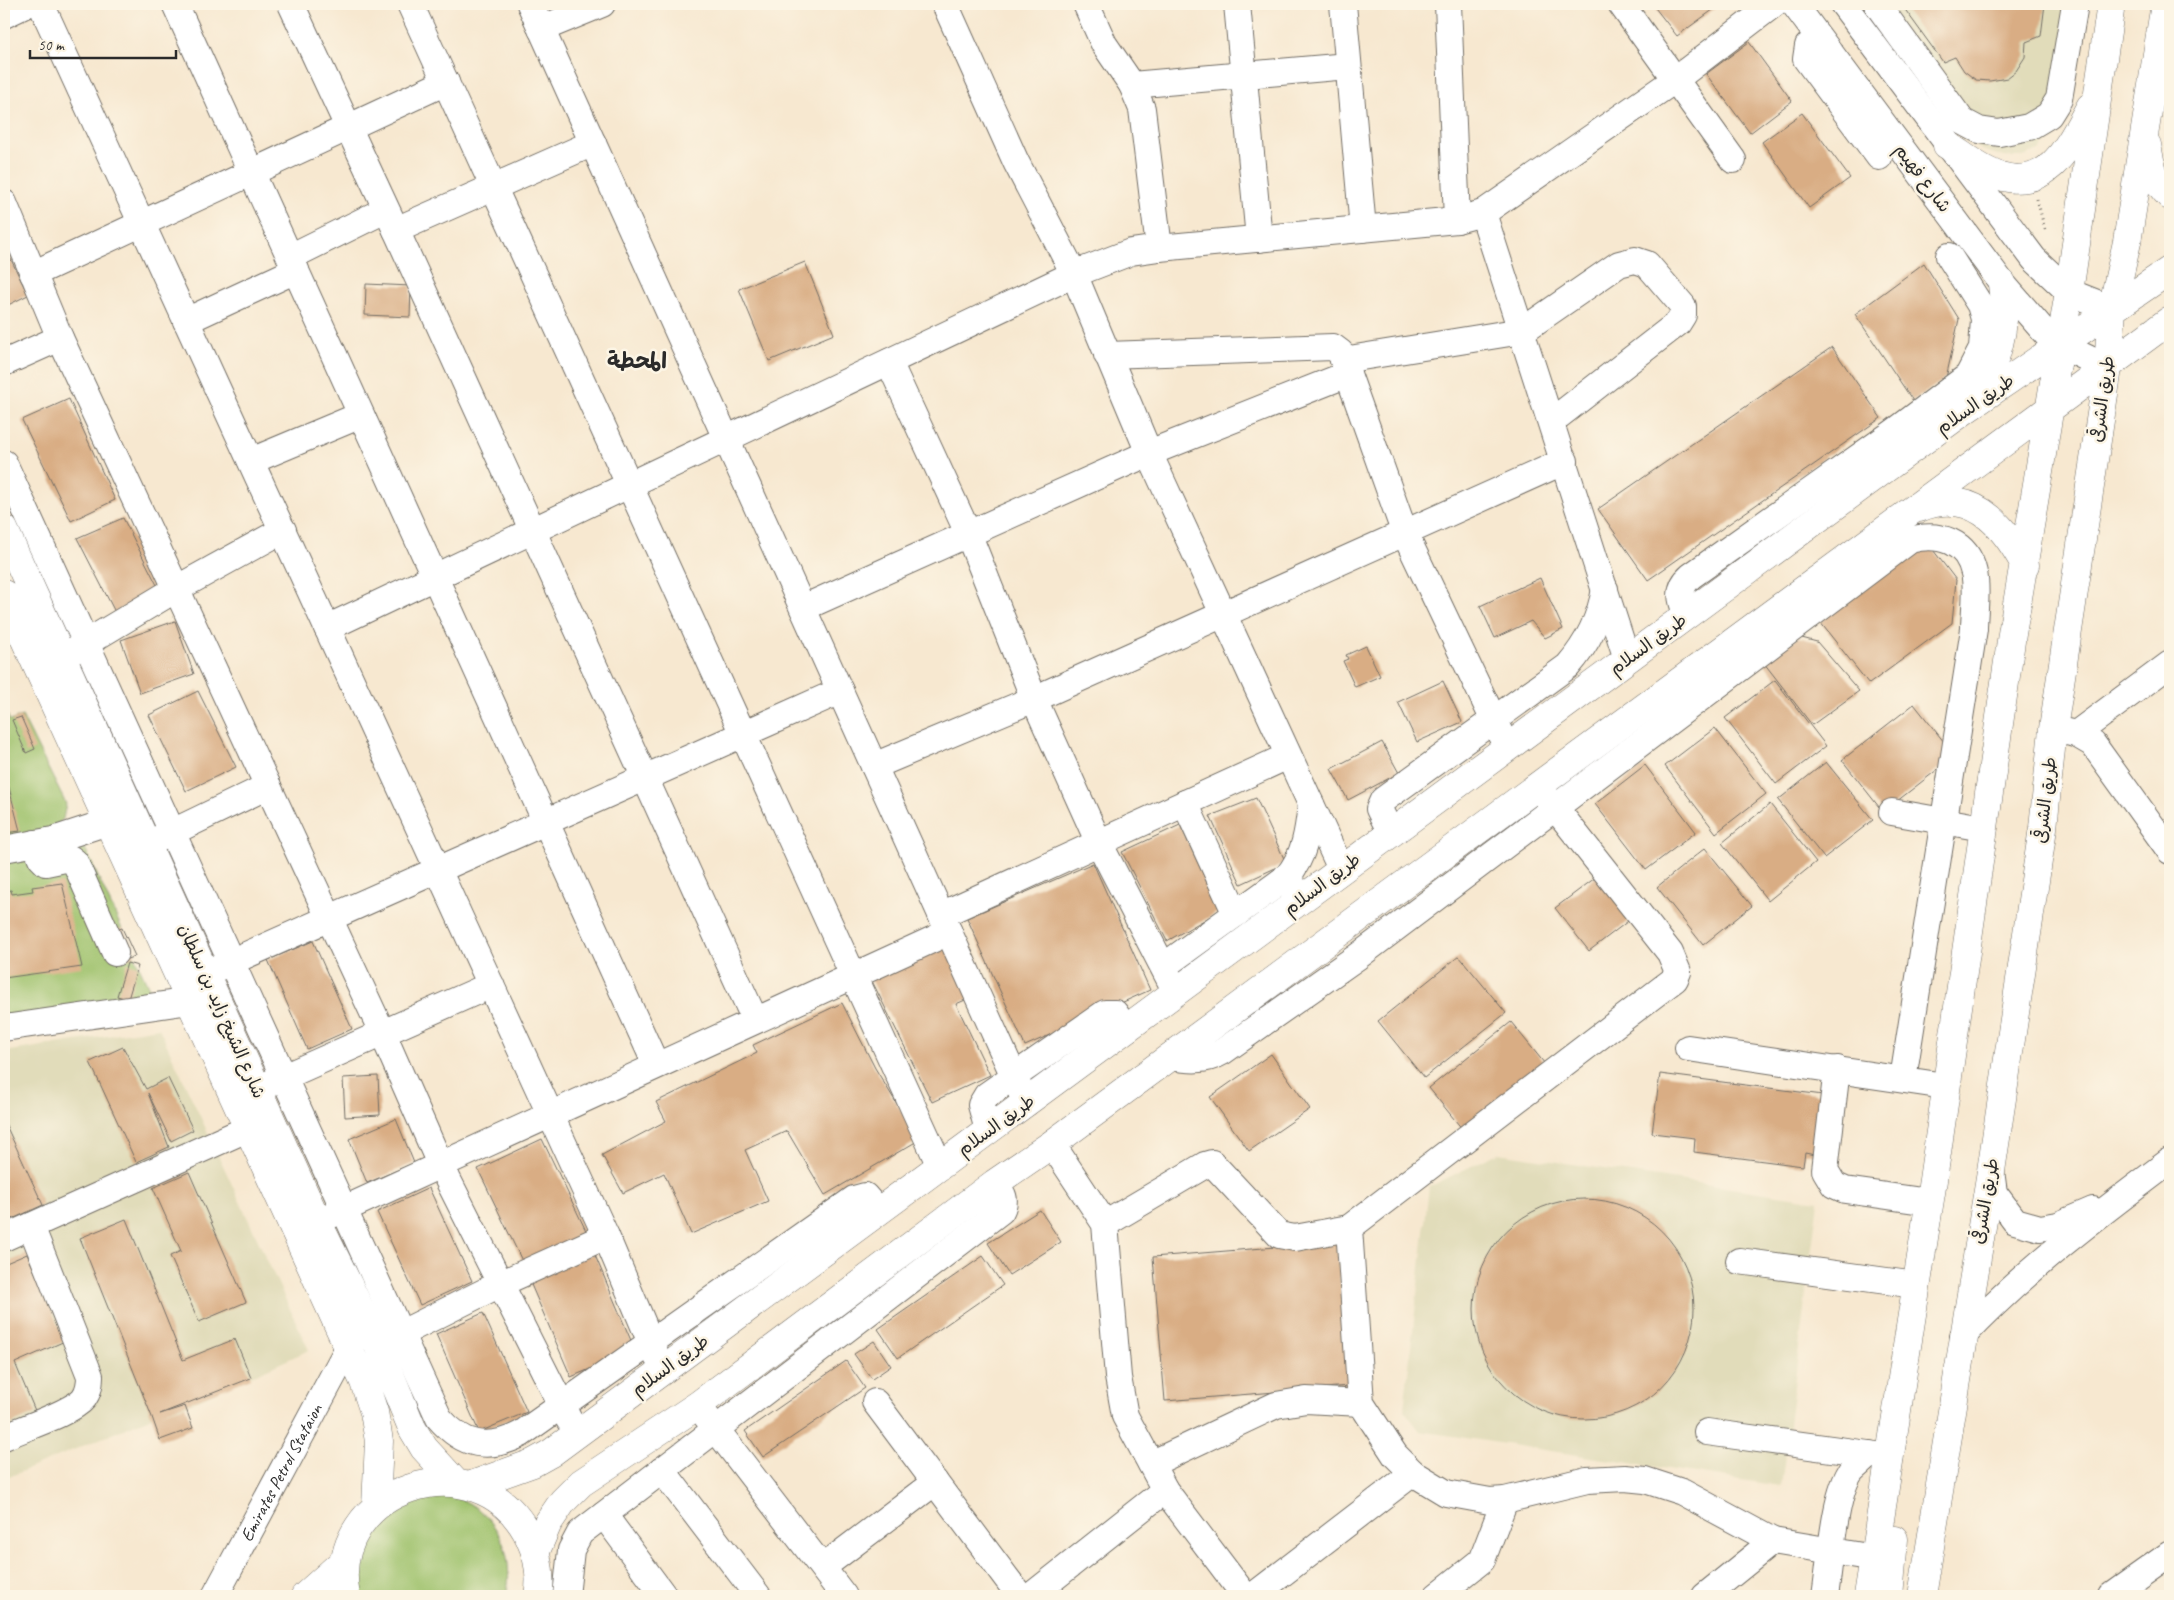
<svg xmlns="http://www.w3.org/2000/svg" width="2174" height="1600" viewBox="0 0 2174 1600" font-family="Caveat,'Playpen Sans Arabic',sans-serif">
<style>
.built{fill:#e1dcba}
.green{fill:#9dc16b;stroke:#64764b}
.building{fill:#d9ad84}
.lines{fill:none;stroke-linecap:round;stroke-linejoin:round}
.minor-casing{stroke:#726d65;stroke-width:28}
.major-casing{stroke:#726d65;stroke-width:29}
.path{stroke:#726d65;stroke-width:3;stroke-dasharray:1 4;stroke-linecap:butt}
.minor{stroke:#fff;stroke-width:26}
.major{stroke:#fff;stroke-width:28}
.labels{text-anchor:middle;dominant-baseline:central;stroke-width:5;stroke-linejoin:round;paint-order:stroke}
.street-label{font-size:18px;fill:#2b2b2b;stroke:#fcf5e5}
.district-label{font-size:22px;font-weight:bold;fill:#2b2b2b;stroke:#fcf5e5}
</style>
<rect width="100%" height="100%" fill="#fcf5e5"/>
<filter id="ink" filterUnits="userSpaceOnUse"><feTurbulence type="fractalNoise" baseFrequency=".02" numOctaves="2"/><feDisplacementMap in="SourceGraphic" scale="10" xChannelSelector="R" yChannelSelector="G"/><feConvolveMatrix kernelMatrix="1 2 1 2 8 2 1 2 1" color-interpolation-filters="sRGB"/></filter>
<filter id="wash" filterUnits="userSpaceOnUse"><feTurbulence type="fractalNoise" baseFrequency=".0096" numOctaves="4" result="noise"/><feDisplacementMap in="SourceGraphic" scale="20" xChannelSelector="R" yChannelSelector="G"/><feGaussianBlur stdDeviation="1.12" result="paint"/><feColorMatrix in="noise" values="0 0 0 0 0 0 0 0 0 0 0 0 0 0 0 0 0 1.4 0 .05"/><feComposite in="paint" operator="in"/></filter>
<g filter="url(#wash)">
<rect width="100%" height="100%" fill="#f7e8d0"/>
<!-- built -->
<path class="built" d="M1859 4H2082L2067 107 2055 134 2039 151 2023 157H2004L1982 150 1962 138Z
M159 1028 309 1350 185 1406 152 1417 4 1479V1052Z
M1498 1153 1818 1201 1781 1486 1420 1431 1404 1410 1429 1187Z"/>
<!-- green -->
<path class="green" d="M4 708 10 721 22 716 66 804 63 819 50 833 84 846 154 999 4 1023Z
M427 1493C436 1494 446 1494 454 1497 497 1510 516 1555 506 1596H354L352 1556 378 1512Z"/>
<g id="blocks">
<!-- building -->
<path class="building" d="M1652 4H1721L1677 36Z
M1901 4H2045L2041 36 2026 42 2025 57 2016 71 2007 78 1990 81 1976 80 1964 71 1955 57 1943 62Z
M1749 42 1792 101 1750 133 1706 74Z
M1802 113 1850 178 1809 208 1762 142Z
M4 245 28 295 4 307Z
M805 262 834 334 769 361 739 289Z
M1924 263 1959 319 1946 378 1913 401 1855 314Z
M366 284 411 286 410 317 365 315Z
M1832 347 1881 418 1648 580 1598 509Z
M69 399 115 500 71 521 22 420Z
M123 518 159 589 115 612 77 538Z
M1927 542 1956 580 1952 623 1869 684 1820 622Z
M1540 578 1563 629 1545 638 1531 621 1495 638 1480 606Z
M175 621 194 674 140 693 121 640Z
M1798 637 1817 642 1859 691 1812 725 1764 663Z
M1366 646 1380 676 1355 687 1343 661 1348 659 1346 655Z
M1775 680 1826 746 1776 784 1725 718Z
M1443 681 1462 722 1417 742 1398 702Z
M198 691 236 767 186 791 149 715Z
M1914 704 1948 747 1942 766 1883 812 1842 760Z
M21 717 35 749 26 753 12 720Z
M1715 728 1766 794 1716 833 1665 766Z
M1382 742 1399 773 1348 800 1331 769Z
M1826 762 1873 820 1824 858 1778 800Z
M1645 765 1696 832 1646 870 1595 804Z
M4 768 20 831 4 833Z
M1256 798 1286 863 1241 884 1210 816Z
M1770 804 1816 862 1768 901 1722 843Z
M1180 825 1220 911 1167 941 1122 852Z
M1705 848 1752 906 1703 945 1657 887Z
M1093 863 1150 990 1025 1046 967 918Z
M1603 872 1636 915 1589 951 1555 908Z
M62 883 82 967 4 978V891L11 890 12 894 33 891 32 887Z
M122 928 135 956 125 960 112 932Z
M313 941 352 1029 307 1049 268 960Z
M947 947 970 998 956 1004 990 1075 932 1102 871 979Z
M1459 956 1506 1013 1424 1078 1378 1021Z
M127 963 138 966 128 999 117 996Z
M842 1003 875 1068 919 1140 825 1195 787 1131 745 1150 768 1201 691 1234 664 1173 623 1193 602 1155 666 1121 656 1102 757 1053 753 1045Z
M1511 1022 1545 1064 1463 1130 1429 1088Z
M123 1047 146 1089 168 1078 193 1130 171 1141 148 1093 169 1147 136 1162 90 1062Z
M1271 1054 1310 1109 1249 1151 1210 1097Z
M1660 1074 1823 1095 1815 1155 1805 1153 1803 1166 1694 1152 1695 1138 1652 1133Z
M378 1076 380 1115 345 1117 343 1078Z
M396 1119 414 1163 367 1183 349 1139Z
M4 1121 43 1205 8 1221 4 1213Z
M542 1139 588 1235 524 1265 478 1169Z
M189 1172 246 1302 199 1322 170 1256 181 1251 153 1188Z
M429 1188 472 1281 420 1305 377 1212Z
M1474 1309a110 110 0 1 1 220 0a110 110 0 1 1-220 0Z
M1040 1210 1061 1242 1009 1275 988 1243Z
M126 1219 183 1360 235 1339 251 1378 160 1414 185 1406 193 1428 160 1440 152 1417 80 1238Z
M1337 1242 1349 1386 1165 1401 1153 1257Z
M594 1253 635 1350 571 1377 529 1280Z
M27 1254 65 1341 15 1363 36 1413 4 1427V1264Z
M983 1256 1003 1285 898 1358 878 1329Z
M483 1313 527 1412 479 1432 436 1334Z
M874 1341 891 1366 872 1379 854 1354Z
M846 1361 865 1388 763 1457 745 1431Z"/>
</g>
</g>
<g filter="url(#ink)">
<use href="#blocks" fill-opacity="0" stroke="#726d65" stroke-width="1"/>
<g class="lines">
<defs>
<g id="minor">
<path d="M41 4 606 1236 657 1357"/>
<path d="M175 4 656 1065"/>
<path d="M291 4 396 230 755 1020"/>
<path d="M410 4 940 1166"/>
<path d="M530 4 1026 1103"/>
<path d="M945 4 1016 162 1074 274 1149 453 1341 869"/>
<path d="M1086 4 1104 44 1132 85 1142 109 1159 248"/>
<path d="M1237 4 1259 239"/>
<path d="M1343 4 1363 229"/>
<path d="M1448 4 1457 220"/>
<path d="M1621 4 1733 160"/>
<path d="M1794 4 2002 283 2048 336 2060 345 2108 368"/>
<path d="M1843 4 2034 259 2069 292 2112 309"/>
<path d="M1877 4 1962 121 1979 130 1999 133 2029 127 2049 115 2059 99 2075 4"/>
<path d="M4 15 27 4"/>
<path d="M541 29 602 4"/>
<path d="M1818 37 1808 46 1806 59 1879 157"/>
<path d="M1132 85 1348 66"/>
<path d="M4 203 60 338 382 1032 440 1164 569 1420"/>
<path d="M1483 213 1627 659"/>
<path d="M396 230 593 143"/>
<path d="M290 257 385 210"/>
<path d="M33 274 446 82"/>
<path d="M186 321 296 270"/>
<path d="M1107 355 1333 347 1341 353 1343 360 1522 331 1619 264 1635 260 1647 264 1683 306V315L1678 323 1552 421"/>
<path d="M1343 360 1405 534 1507 748"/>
<path d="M889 362 968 533 1034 699 1098 841 1176 992"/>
<path d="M4 363 60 338"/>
<path d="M251 461 361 415"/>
<path d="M4 463 439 1418C463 1446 488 1451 521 1434L854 1199 865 1196 878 1211"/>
<path d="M803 608 1149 453 1348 374"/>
<path d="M1687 615C1680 600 1677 588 1691 576L1894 432 1968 376 1982 349 1984 319 1980 305 1949 256"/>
<path d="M327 628 1074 274 1131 252 1159 248 1457 220 1483 213 1676 79 1774 4"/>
<path d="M71 652 176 589 283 530"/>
<path d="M2053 729 2076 734 2093 744 2170 851"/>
<path d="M2076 734 2170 664"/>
<path d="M874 766 1034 699 1565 461"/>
<path d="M1545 795 1670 953 1678 972 1675 979 1663 988 1349 1228 1361 1403 1395 1455 1413 1473 1446 1493 1490 1501 1505 1500 1587 1480 1625 1478 1645 1480 1682 1492 1773 1541 1874 1558"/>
<path d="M1185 803 1236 914"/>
<path d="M1892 812 1983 828"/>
<path d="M1391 833 1379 809 1383 800 1568 666C1588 643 1600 619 1605 589"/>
<path d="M156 840 268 786"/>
<path d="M35 843 41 858 46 863 70 858 75 862 115 953"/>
<path d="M4 849 53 840 108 822"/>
<path d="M941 915 1288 756"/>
<path d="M1164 966 1287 877C1305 855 1308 832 1311 804"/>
<path d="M215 969 840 691"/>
<path d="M4 1028 190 1001"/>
<path d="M1688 1048 1945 1086"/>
<path d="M1170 1057C1189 1060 1205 1062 1222 1052L1357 957 1910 540C1939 532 1967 541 1974 573 1978 588 1974 613 1974 629L1903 1079"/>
<path d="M1837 1069 1825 1170 1834 1185 1845 1190 1929 1202"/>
<path d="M268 1084 491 985"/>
<path d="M988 1130 981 1105 987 1095 1105 1013H1115L1126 1029"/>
<path d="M1052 1144 1105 1224 1118 1377 1125 1416 1165 1490 1245 1596"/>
<path d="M1991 1171 1994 1193 2015 1221 2040 1228 2058 1225 2093 1210"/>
<path d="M327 1217 949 932"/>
<path d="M1105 1224 1205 1165 1212 1163 1279 1235 1295 1238 1349 1228"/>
<path d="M4 1238 247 1129"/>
<path d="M1739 1261 1916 1285"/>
<path d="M1963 1336C2025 1270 2098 1215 2170 1161"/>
<path d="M386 1341 502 1283 606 1236"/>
<path d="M875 1402 1020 1596"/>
<path d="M706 1416 844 1596"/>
<path d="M1707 1432 1890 1457"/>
<path d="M4 1437C23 1428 72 1413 84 1398 89 1391 90 1385 90 1376L31 1226"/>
<path d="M1151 1464 1276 1405 1306 1400 1361 1403"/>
<path d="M662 1470 758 1596"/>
<path d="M604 1515 664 1596"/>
<path d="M823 1567 935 1482"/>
<path id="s1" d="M215 1596 348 1348"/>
<path d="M566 1596 571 1550 580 1533 1001 1211C1007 1199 1003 1194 995 1183"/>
<path d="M1031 1596 1165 1490"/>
<path d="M1253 1596 1413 1473"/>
<path d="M1437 1596 1482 1560 1505 1500"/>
<path d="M1705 1596 1773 1541"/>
<path d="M1825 1596C1830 1566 1834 1492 1852 1470 1857 1465 1864 1460 1869 1454"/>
<path d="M2111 1596 2170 1554"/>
</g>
<path id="major" d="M1947 145C1963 155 1981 171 2000 176 2050 191 2070 143 2090 107
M2147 145C2151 168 2153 179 2170 196
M1972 401C1998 365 2008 327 2002 283
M1919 508C1971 487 2002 522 2025 565
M4 529 317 1221 378 1345 412 1428 424 1448 456 1483
M4 594 364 1382 374 1412 379 1441 376 1507
M1287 877 1300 900
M469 1486 533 1463 551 1453 1965 410 2170 270
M536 1551 548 1523 563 1501 581 1483 698 1405 995 1183 1052 1144 2170 320
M305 1596 345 1560
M346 1596C324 1488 479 1436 529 1537 538 1556 542 1575 538 1596
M1868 1596 1933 1180 2012 634 2069 292 2111 4
M1889 1596 1894 1539
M1922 1596 1991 1171 2043 828 2053 729 2108 368 2112 309 2127 242 2165 4"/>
</defs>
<!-- minor casing -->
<use href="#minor" class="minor-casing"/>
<!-- major casing -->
<use href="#major" class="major-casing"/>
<!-- path -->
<path class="path" d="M2037 199 2045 230"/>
<!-- minor -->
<use href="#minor" class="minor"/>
<!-- major -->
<use href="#major" class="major"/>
</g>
</g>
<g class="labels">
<!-- street labels -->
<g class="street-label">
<text transform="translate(1923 178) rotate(53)">شارع فهيم</text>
<text transform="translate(2102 399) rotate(-82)">طريق الشرقى</text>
<text transform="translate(1975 404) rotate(-35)">طريق السلام</text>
<text transform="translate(1648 644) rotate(-36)">طريق السلام</text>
<text transform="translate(2045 800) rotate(-83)">طريق الشرقى</text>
<text transform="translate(1322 884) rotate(-37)">طريق السلام</text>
<text transform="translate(222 1011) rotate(66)">شارع الشيخ زايد بن سلطان</text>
<text transform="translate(996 1125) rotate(-36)">طريق السلام</text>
<text transform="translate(1985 1201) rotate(-80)">طريق الشرقى</text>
<text transform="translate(670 1365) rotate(-36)">طريق السلام</text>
<text stroke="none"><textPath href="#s1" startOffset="140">Emirates Petrol Stataion</textPath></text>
</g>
<!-- district labels -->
<g class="district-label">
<text x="637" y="361">المحطة</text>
</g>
</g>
<!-- margin -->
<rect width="2174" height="1600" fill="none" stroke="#fcf5e5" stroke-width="20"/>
<!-- scale -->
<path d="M30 50v8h146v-8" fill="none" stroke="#2b2b2b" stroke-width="2.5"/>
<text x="38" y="50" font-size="15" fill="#2b2b2b" stroke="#fcf5e5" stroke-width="4" paint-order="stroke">50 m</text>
</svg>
